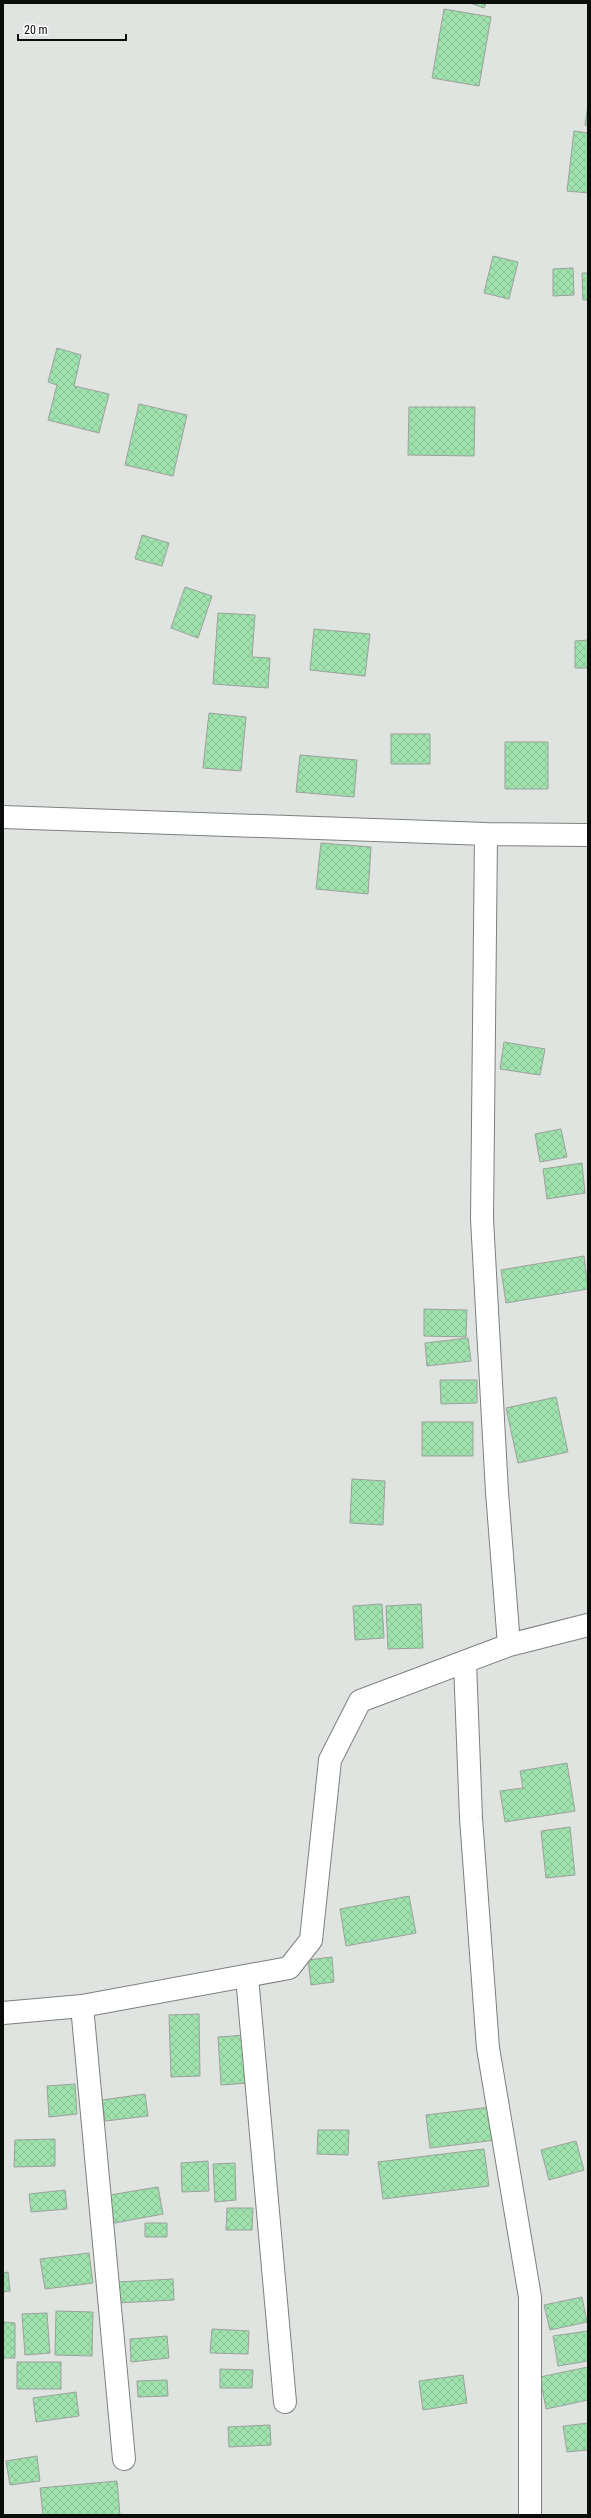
<svg xmlns="http://www.w3.org/2000/svg" width="591" height="2518" viewBox="0 0 591 2518" font-family="'Roboto Condensed',sans-serif">
<style>
.building{fill:url(#building-cross-hatch);stroke:#9ca19d}
.lines{fill:none;stroke-linecap:round;stroke-linejoin:round}
.minor-casing{stroke:#7c817d;stroke-width:24}
.minor{stroke:#fff;stroke-width:22}
</style>
<defs>
<pattern id="building-cross-hatch" width="8" height="8" patternUnits="userSpaceOnUse"><rect width="8" height="8" fill="#9fe2ad"/><path d="M0 0l8 8M0 8l8-8" fill="none" stroke="#88c194"/></pattern>
</defs>
<rect width="100%" height="100%" fill="#dfe4e0"/>
<!-- building -->
<path class="building" d="M470 3H486L484 8Z
M444 9 491 17 479 86 432 78Z
M588 105V126L585 125Z
M574 131 588 133V193L567 191Z
M493 256 518 262 509 299 484 293Z
M573 268 574 295 553 296V269Z
M582 273H588V300H583Z
M57 348 81 355 74 386 109 394 99 433 48 420 57 385 48 382Z
M139 404 187 415 173 476 125 465Z
M409 407H475L474 456 408 455Z
M142 535 169 543 162 566 135 559Z
M185 587 212 596 198 638 171 628Z
M218 613 255 615 252 657 270 658 268 688 213 684Z
M314 629 370 634 365 676 310 670Z
M588 640V668H575V641Z
M209 713 246 717 241 771 203 768Z
M391 734H430V764H391Z
M505 742H548V789H505Z
M300 755 357 760 354 797 296 792Z
M321 843 371 847 368 894 316 889Z
M504 1042 545 1049 540 1075 500 1069Z
M561 1129 567 1157 540 1162 535 1134Z
M582 1163 585 1193 547 1199 543 1169Z
M584 1256 588 1289 506 1303 501 1270Z
M424 1309 467 1310 466 1337 424 1336Z
M468 1338 471 1361 427 1366 425 1343Z
M440 1380H477V1403L441 1404Z
M556 1397 568 1452 518 1463 506 1408Z
M422 1422H473V1456H422Z
M352 1479 385 1481 383 1525 350 1523Z
M382 1604 384 1638 355 1640 353 1606Z
M421 1604 423 1648 388 1649 386 1606Z
M567 1763 575 1811 505 1822 500 1791 523 1788 520 1771Z
M570 1827 575 1875 546 1878 541 1831Z
M409 1896 416 1933 346 1946 340 1909Z
M332 1957 334 1982 311 1985 308 1960Z
M199 2014 200 2076 171 2077 169 2015Z
M245 2035 248 2083 221 2085 218 2037Z
M75 2084 77 2114 49 2117 47 2086Z
M145 2094 148 2116 105 2121 102 2100Z
M491 2107 496 2140 430 2148 426 2115Z
M318 2130H349L348 2155 317 2154Z
M55 2139V2166L14 2167 15 2140Z
M576 2141 584 2170 549 2180 541 2150Z
M484 2149 489 2186 383 2199 378 2162Z
M208 2161 209 2191 182 2192 181 2163Z
M235 2163 236 2200 215 2202 213 2164Z
M158 2187 163 2214 109 2224 104 2196Z
M65 2190 67 2209 31 2212 29 2194Z
M227 2208H253L252 2230H226Z
M145 2223H167V2237H145Z
M89 2253 93 2283 45 2289 40 2259Z
M8 2272 10 2291 3 2292V2273Z
M173 2279 174 2300 118 2303 117 2282Z
M582 2297 587 2322 550 2330 544 2305Z
M56 2311 93 2312 92 2356 55 2355Z
M47 2313 50 2353 25 2355 22 2314Z
M3 2322 15 2323V2358H3Z
M212 2329 249 2331 248 2354 210 2353Z
M588 2331V2361L558 2366 553 2336Z
M167 2336 169 2358 131 2362 130 2339Z
M17 2362H61V2389H17Z
M588 2367V2400L546 2409 540 2377Z
M220 2369 253 2370 252 2388H220Z
M463 2375 467 2403 423 2410 419 2381Z
M167 2380 168 2396 138 2397 137 2381Z
M76 2392 79 2416 36 2422 33 2398Z
M588 2423V2450L567 2452 563 2426Z
M270 2425 271 2445 229 2447 228 2427Z
M37 2456 40 2481 10 2485 6 2461Z
M117 2481 120 2515H43L40 2488Z"/>
<g class="lines">
<defs>
<path id="minor" d="M3 817 486 834 588 835
M486 834 482 1219 497 1492 509 1645
M465 1663 471 1818 488 2048 530 2297V2515
M247 1977 285 2402
M82 2006 124 2459
M3 2013 82 2006 289 1968 311 1940 330 1760 360 1701 509 1645 588 1625"/>
</defs>
<!-- minor casing -->
<use href="#minor" class="minor-casing"/>
<!-- minor -->
<use href="#minor" class="minor"/>
</g>
<!-- border -->
<rect width="591" height="2518" fill="none" stroke="#0b0d0b" stroke-width="8"/>
<!-- scale -->
<path d="M18 34v6h108v-6" fill="none" stroke="#0b0d0b" stroke-width="2"/>
<text x="24" y="34" font-size="12" fill="#0b0d0b" stroke="#ffffff" stroke-width="3" paint-order="stroke">20 m</text>
</svg>
